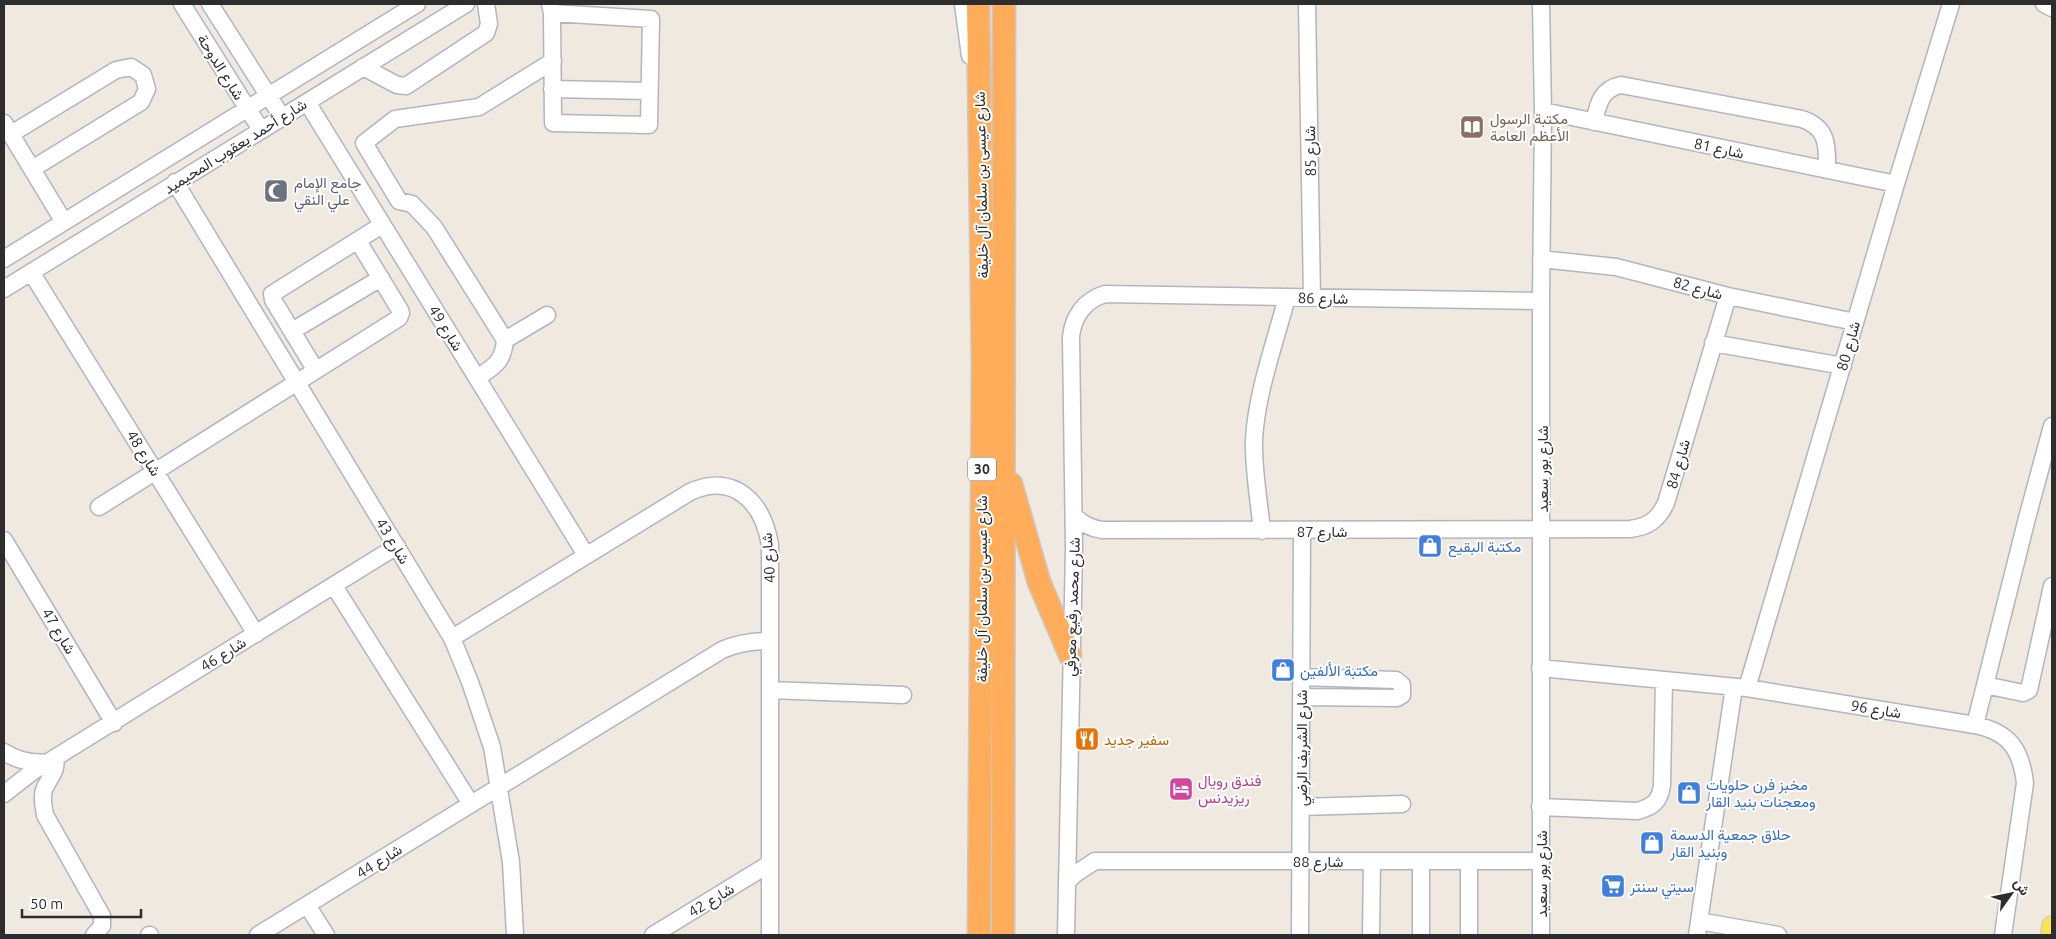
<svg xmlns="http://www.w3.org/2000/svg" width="2056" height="939" viewBox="0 0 2056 939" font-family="Ubuntu,Vazirmatn,sans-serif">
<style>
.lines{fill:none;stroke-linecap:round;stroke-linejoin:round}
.minor-casing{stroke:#b2b4c1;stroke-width:19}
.major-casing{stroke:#c8c8c8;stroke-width:22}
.highway-casing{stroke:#c8c8c8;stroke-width:25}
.minor{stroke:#fff;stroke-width:16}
.major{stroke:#fce257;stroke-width:20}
.highway{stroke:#ffad5a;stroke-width:22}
.labels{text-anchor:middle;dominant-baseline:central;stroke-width:4;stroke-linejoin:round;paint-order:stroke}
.shield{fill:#fff;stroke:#6c6c6c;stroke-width:1}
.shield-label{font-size:14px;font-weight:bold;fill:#2d2d2d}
.street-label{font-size:15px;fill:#2d2d2d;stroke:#fff}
.education-label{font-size:15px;fill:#785e54;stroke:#fff;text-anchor:start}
.worship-label{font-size:15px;fill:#5b616d;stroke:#fff;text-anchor:start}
.shop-label{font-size:15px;fill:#366cbe;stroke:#fff;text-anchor:start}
.food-label{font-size:15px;fill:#c56008;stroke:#fff;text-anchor:start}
.hotel-label{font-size:15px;fill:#b23c85;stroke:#fff;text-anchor:start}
</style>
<rect width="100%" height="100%" fill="#efe9df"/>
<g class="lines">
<defs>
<path id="minor" d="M182 4 261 130
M210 4 282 117
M550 4 552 13 553 123 649 125 651 19 552 13
M963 4 970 56
M1307 4 1312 297
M1541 4 1543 111 1541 301V935
M2044 4 2052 8
M363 67 397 85 406 86 486 33 489 24 486 4
M552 89 649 91
M307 102 586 555
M1543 111 1896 184
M1594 122C1598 104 1601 89 1621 85L1802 119C1829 128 1827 147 1827 170
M4 123 64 222
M11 134 116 70 131 67 143 75 147 89 141 102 32 169
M175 182 452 638 470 682 492 747 511 862 515 935
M4 259 417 4
M1541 259 1616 267 1728 296 1855 322
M31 272 256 634
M4 289 466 4
M292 331 381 278
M505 340 434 227 412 204 399 201 364 143 395 119 479 107 553 61
M1713 343 1843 366
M315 369 273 300 272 294 382 225
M477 378C494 366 503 363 505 340L547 315
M99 507 399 318 401 313 400 310 358 241
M1074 516C1083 524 1090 528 1102 530L1630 529C1648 527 1658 520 1666 503L1728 296
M1262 531C1259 500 1253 469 1254 439 1257 391 1275 343 1287 297
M4 540 114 723
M334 586 471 804
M452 638 690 492C734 472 763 502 770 545V935
M1540 668 1747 688 1975 725C2009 732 2021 749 2025 783L2003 935
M1985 685 2023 693 2029 690 2052 586
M1747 688 1896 184 1951 4
M770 690 903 695
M1301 697 1397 698 1402 695V685L1396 680 1301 677
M1975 725 2027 518 2052 426
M4 752C18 761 33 764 49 762
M55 759C58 771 48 779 44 790 41 798 44 807 45 815L102 916V926L94 935
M4 794 32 772 397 546
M1301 807 1402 804
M1540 807 1637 811C1653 807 1660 801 1662 785L1664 680
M1067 882 1075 874 1095 861H1541
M307 905 326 935
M1699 921 1778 935
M149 935H150
M258 935 722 650C738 643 752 641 770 641
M653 935 769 864
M1066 935 1074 549 1071 337C1073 316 1085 300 1105 294L1541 301
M1300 935 1302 531
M1371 935 1372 861
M1421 935V861
M1469 935V861
M1697 935 1734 687"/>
<path id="major" d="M2051 935 2052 926"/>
<path id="highway" d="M978 4 983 365 979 935
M1011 484 1039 582 1070 655
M1003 935 1004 4"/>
</defs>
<!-- minor casing -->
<use href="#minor" class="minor-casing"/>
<!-- major casing -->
<use href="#major" class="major-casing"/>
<!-- highway casing -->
<use href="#highway" class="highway-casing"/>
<!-- minor -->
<use href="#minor" class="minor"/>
<!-- major -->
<use href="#major" class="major"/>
<!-- highway -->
<use href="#highway" class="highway"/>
</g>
<!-- icons -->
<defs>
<symbol id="library-square" viewBox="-11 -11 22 22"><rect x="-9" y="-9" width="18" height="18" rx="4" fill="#8d6e63" stroke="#fff"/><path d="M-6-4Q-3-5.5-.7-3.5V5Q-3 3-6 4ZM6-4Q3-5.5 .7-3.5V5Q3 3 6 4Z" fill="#fff"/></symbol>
<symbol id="mosque-square" viewBox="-11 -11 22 22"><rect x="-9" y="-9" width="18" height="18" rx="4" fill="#6b7280" stroke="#fff"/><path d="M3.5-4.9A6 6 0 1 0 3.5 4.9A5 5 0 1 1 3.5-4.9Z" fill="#fff"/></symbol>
<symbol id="shop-square" viewBox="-11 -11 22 22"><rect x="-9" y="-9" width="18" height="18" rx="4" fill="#3f7fe0" stroke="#fff"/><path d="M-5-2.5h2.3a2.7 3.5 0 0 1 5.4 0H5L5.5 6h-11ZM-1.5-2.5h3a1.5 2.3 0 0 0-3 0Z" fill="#fff"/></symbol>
<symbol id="restaurant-square" viewBox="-11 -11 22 22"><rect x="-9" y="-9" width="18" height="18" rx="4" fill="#e8710a" stroke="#fff"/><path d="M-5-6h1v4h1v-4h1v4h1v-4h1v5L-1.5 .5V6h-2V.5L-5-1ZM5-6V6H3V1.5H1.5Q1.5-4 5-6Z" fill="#fff"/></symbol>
<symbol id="hotel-square" viewBox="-11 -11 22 22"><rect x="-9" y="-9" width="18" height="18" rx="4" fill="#d1479c" stroke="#fff"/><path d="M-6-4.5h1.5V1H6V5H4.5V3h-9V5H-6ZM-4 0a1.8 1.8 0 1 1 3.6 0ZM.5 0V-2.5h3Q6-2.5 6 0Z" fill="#fff"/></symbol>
<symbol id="supermarket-square" viewBox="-11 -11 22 22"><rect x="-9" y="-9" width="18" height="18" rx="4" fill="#3f7fe0" stroke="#fff"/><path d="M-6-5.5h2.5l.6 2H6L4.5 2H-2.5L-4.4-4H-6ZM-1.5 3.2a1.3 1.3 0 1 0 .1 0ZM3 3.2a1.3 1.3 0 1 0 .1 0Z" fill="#fff"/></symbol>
</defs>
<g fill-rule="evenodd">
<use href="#library-square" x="1458" y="113" width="28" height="28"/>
<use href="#mosque-square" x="262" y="177" width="28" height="28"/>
<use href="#shop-square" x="1416" y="532" width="28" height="28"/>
<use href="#shop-square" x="1269" y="656" width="28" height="28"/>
<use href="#restaurant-square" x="1073" y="725" width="28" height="28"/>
<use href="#hotel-square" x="1167" y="775" width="28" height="28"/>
<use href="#shop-square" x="1675" y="779" width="28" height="28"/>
<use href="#shop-square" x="1638" y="829" width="28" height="28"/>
<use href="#supermarket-square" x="1599" y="872" width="28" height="28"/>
</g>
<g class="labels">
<!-- shield labels -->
<rect class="shield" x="968" y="457.5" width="28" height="23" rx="4"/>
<g class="shield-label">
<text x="982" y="469">30</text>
</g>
<!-- street labels -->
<g class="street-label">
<text transform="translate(221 67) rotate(58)">شارع الدوحة</text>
<text transform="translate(235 146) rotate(-32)">شارع أحمد يعقوب المحيميد</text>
<text transform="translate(1719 148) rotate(12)">شارع 81</text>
<text transform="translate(1310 151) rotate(-91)">شارع 85</text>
<text transform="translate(981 185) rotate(-91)">شارع عيسى بن سلمان آل خليفة</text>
<text transform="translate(1698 288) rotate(15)">شارع 82</text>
<text transform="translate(1323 298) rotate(1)">شارع 86</text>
<text transform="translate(446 328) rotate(58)">شارع 49</text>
<text transform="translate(1848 346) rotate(-74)">شارع 80</text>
<text transform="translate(144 453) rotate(58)">شارع 48</text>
<text transform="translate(1678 464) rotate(-74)">شارع 84</text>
<text transform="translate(1542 469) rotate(-90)">شارع بور سعيد</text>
<text x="1322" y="531">شارع 87</text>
<text transform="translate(393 541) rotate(59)">شارع 43</text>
<text transform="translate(768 558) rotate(-94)">شارع 40</text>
<text transform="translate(981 589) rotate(-90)">شارع عيسى بن سلمان آل خليفة</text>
<text transform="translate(1072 607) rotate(-88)">شارع محمد رفيع معرفي</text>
<text transform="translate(59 631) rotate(59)">شارع 47</text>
<text transform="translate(223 654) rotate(-32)">شارع 46</text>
<text transform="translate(1876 709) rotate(9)">شارع 96</text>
<text transform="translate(1301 748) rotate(-90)">شارع الشريف الرضي</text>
<text transform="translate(379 861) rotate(-32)">شارع 44</text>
<text x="1318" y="861">شارع 88</text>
<text transform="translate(1541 874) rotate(-90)">شارع بور سعيد</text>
<text transform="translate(711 900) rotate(-31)">شارع 42</text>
</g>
<!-- education labels -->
<g class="education-label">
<text x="1490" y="118">مكتبة الرسول<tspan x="1490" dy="17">الأعظم العامة</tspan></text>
</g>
<!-- worship labels -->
<g class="worship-label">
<text x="294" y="182">جامع الإمام<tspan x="294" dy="17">علي النقي</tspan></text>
</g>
<!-- shop labels -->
<g class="shop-label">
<text x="1448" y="546">مكتبة البقيع</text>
<text x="1300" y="670">مكتبة الألفين</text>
<text x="1706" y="784">مخبز فرن حلويات<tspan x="1706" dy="17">ومعجنات بنيد القار</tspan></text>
<text x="1670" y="834">حلاق جمعية الدسمة<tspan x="1670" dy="17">وبنيد القار</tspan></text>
<text x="1630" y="886">سيتي سنتر</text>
</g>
<!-- food labels -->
<g class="food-label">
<text x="1104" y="739">سفير جديد</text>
</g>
<!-- hotel labels -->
<g class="hotel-label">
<text x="1198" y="780">فندق رويال<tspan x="1198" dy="17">ريزيدنس</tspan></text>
</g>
</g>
<!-- border -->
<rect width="2056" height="939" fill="none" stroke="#2d2d2d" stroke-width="10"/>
<!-- north arrow -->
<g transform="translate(2011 894) rotate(57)" stroke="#ffffff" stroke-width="4" paint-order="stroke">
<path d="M0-4L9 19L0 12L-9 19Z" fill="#2d2d2d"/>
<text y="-8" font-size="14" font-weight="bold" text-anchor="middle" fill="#2d2d2d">ش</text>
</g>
<!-- scale -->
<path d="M22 909v8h119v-8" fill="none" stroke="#2d2d2d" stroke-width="2.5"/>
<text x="30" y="909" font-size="15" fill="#2d2d2d" stroke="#ffffff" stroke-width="4" paint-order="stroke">50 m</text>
</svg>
